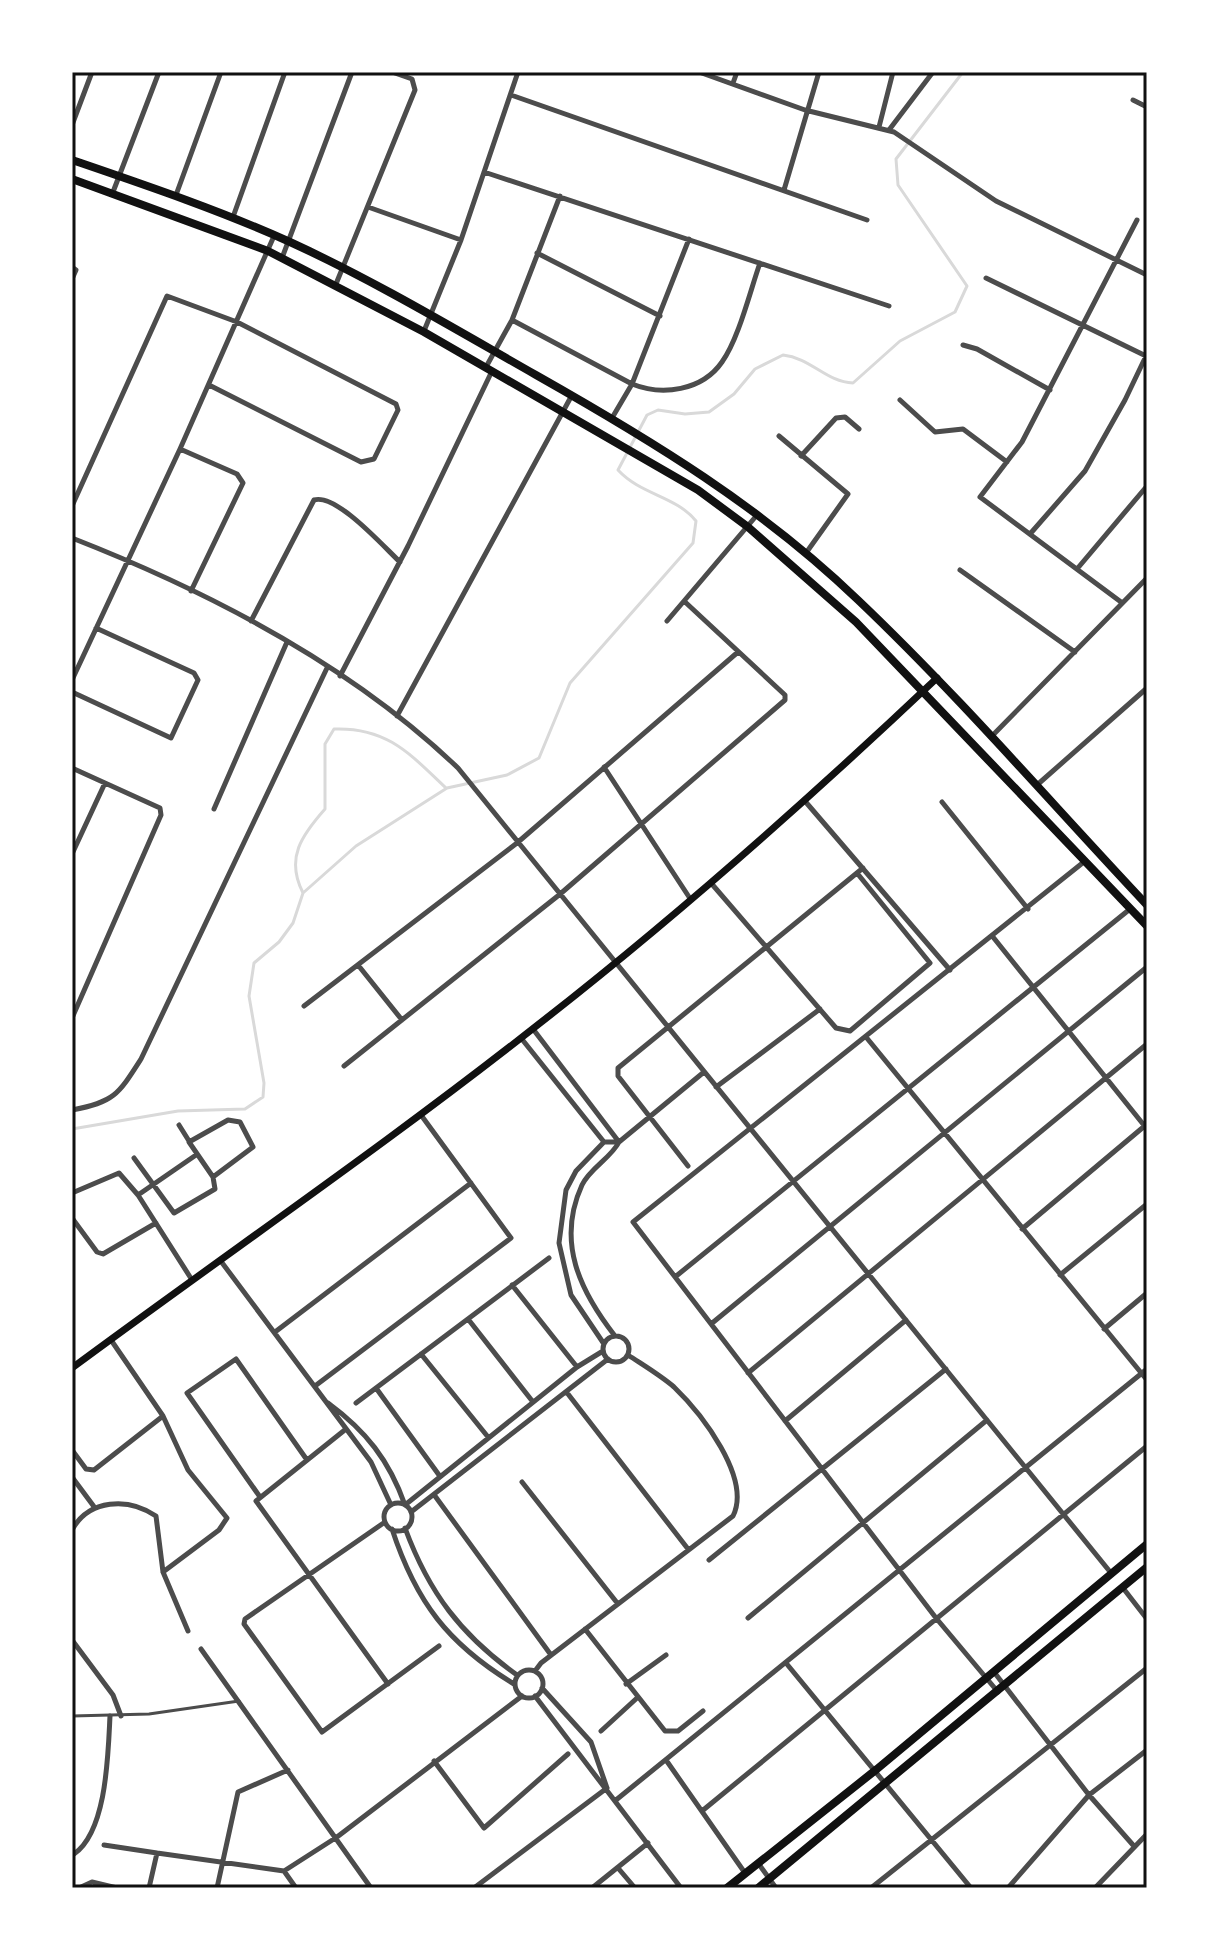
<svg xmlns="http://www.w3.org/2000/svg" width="1219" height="1960" viewBox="0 0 1219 1960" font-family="'PT Sans',sans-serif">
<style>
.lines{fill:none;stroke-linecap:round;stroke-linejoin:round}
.stream{stroke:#d9d9d9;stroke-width:3}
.service{stroke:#4c4c4c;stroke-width:3}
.minor{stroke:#4c4c4c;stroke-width:5}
.secondary{stroke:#111;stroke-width:7}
.primary{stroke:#111;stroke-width:8}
.neatline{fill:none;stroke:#111;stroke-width:3}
</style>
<rect width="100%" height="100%" fill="#fff"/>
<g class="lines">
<!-- stream -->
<path class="stream" d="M303 893C285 858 302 835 325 809V744L334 729C387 727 410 754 446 788
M72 1129 178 1111 245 1109 263 1097 264 1083 249 996 254 963 279 942 293 923 303 893 356 846 447 788 507 775 539 758 570 683 693 543 696 521C676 496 641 495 618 470L647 415 658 410 685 414 709 412 734 394 755 369 783 355C811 358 826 382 853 383L900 341 955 312 967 286 898 185 896 159 963 72"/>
<!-- service -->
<path class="service" d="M72 1716 149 1714 239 1701"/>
<!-- minor -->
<path class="minor" d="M699 72 805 110 894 132 996 201 1147 275
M733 83 737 72
M511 95 867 220
M1133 100 1147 107
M72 125 92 72
M879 127 893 72
M889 130 933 72
M484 172 889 306
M784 190 819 72
M113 192 159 72
M176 195 221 72
M368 207 461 240
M233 217 285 72
M537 253 660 316
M282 258 352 72
M72 267 76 270 72 279
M986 278 1146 356
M336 284 415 90 412 79 392 72
M512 320 632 384C662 396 702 391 722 362 739 338 750 291 760 263
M424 331 461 240 518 72
M963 345 977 349 1050 390
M486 367 512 320 560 196
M900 400 935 432 963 429 1007 462
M612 418 632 384 689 239
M779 436 848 494 806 553
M180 449 237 474 243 483 191 591
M801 456 836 418 845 417 859 429
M72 506 167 296 237 322 396 404 398 410 374 459 361 462 209 385
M1030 534 1085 471 1125 400 1146 356
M72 538C210 592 351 665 458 768L1111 1573
M1077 569 1147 486
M960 570 1075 652
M1121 602 980 497 1022 442 1137 220
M251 621 314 500C336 493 383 546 400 562
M667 621 684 601
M340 676 408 546 492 371
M72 680 180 449 274 236
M72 692 171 738 198 680 194 673 96 628
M397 716 572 395
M991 737 1147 578
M604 767 691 900
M72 768 160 808 161 815 72 1018
M1037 785 1147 688
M804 800 950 970
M942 802 1028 909
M214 809 287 642
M72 854 105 783
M711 883 836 1028 850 1031 930 963 857 873
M993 937 1147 1129
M358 965 402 1020
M304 1006 517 843 738 652
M533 1029 619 1142C611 1158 590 1168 582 1185 556 1242 580 1291 615 1336
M866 1037 1147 1380
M521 1038 604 1142 576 1171 566 1190 559 1243 571 1295 604 1344
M344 1066 559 895 785 700V695L684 601 757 515
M716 1087 820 1009
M72 1110C114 1102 118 1095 141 1059L327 668
M228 1120 240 1122 253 1147 213 1177 189 1142Z
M179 1125 189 1141
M604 1142H619L704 1072
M134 1158 174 1213 215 1189 213 1177
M688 1166 618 1076V1068L863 868
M72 1193 119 1173 138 1195 192 1280
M138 1195 196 1155
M72 1218 97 1252 103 1254 156 1223
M1022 1229 1147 1124
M220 1260 371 1462 391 1505
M1060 1275 1147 1204
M675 1277 1130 909
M512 1285 577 1367
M468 1319 533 1402
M711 1324 1147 967
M1104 1329 1147 1293
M275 1332 471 1183
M603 1349a13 13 0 1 1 26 0a13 13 0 1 1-26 0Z
M111 1340 163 1416 188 1470 227 1518 219 1530 163 1572
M421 1354 488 1437
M748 1373 1147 1044
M315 1386 511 1238 421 1115
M376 1388 439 1475
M568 1394 688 1549
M328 1403C366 1431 389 1460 405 1505L577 1367 603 1351
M356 1403 549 1258
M785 1421 906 1320
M346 1429 256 1501 388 1684
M72 1450 86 1469 94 1470 163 1416
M72 1477 95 1508
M522 1482 618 1604
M435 1496 551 1655
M260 1497 187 1393 236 1359 307 1460
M384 1517a14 14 0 1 1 28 0a14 14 0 1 1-28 0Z
M411 1512 608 1359
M385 1522 245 1619 244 1624 322 1732 439 1646
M405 1528C429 1593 461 1635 517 1675
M392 1529C416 1602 448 1644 514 1684
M72 1530C89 1499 128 1497 156 1516L163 1572 188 1631
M709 1560 946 1369
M1123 1588 1147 1619
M748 1618 987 1420
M585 1629 665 1731H678L703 1711
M72 1640 113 1695 121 1716
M201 1649 371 1888
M786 1663 971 1888
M515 1684a14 14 0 1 1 28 0a14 14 0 1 1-28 0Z
M535 1671 541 1663 733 1516C752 1478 701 1413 674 1387 660 1375 643 1365 628 1355
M994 1672 1089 1795 1133 1845
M626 1684 666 1655
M542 1688 591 1742 607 1788
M998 1692 936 1618 633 1222 1085 861
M535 1696 681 1888
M601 1731 637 1698
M666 1760 745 1873
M434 1761 484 1828 568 1754
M616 1800 1147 1369
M702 1811 1147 1446
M104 1845 157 1853 149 1888
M157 1853 284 1871 296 1888
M74 1854C107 1831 108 1754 110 1716
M758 1863 776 1888
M618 1868 635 1888
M284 1871 337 1837 522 1696
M79 1888 92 1882 117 1888
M217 1888 238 1792 288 1770
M474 1888 607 1788
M592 1888 648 1843
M871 1888 1147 1668
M1008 1888 1089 1795 1147 1750
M1095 1888 1147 1834"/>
<!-- secondary -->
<path class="secondary" d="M72 1368C226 1254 384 1146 535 1027 675 918 808 800 937 678"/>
<!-- primary -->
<path class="primary" d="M72 160C145 185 219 210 290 242 375 281 455 329 536 375 651 440 763 508 858 600 959 696 1051 803 1147 905
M72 179 268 251 424 332 698 490 748 527 856 622 1147 926
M727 1888 877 1769 1147 1544
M758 1888 1147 1567"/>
</g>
<!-- border -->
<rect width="1219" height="1960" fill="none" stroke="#ffffff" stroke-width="148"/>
<rect x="74" y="74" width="1071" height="1812" class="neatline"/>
</svg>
